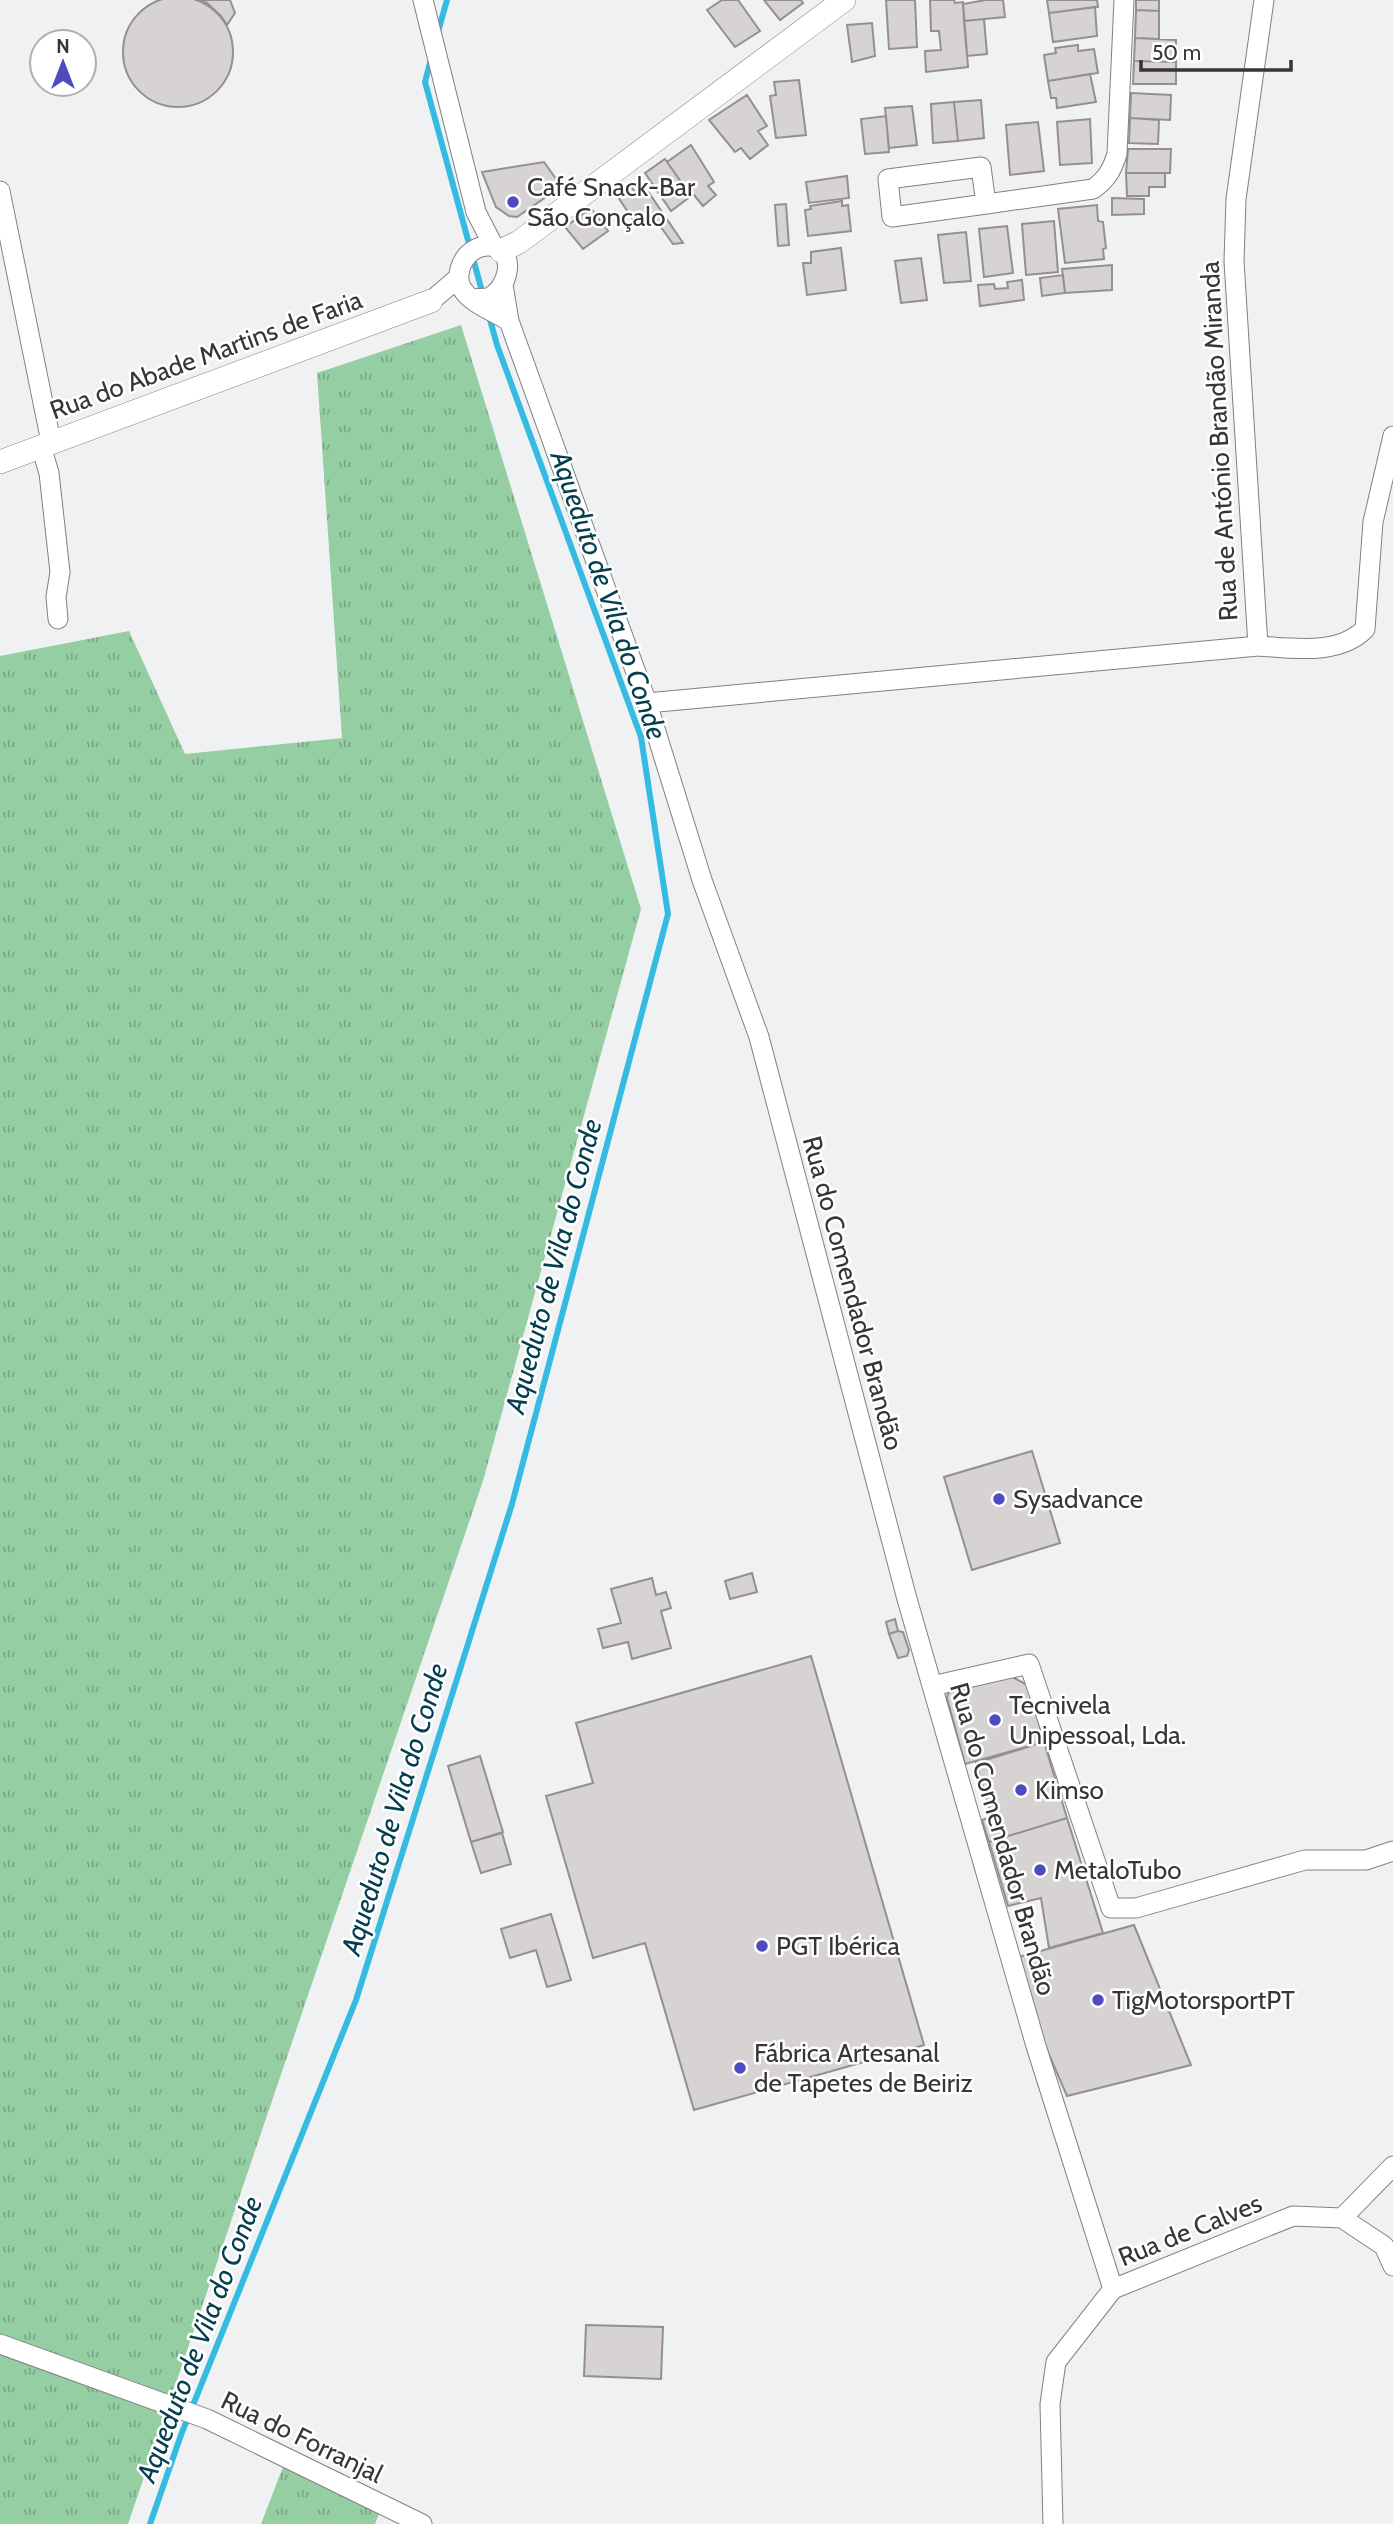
<svg xmlns="http://www.w3.org/2000/svg" width="1393" height="2524" viewBox="0 0 1393 2524" font-family="Cabin,sans-serif">
<style>
.grass{fill:url(#grass-tufts)}
.lines{fill:none;stroke-linecap:round;stroke-linejoin:round}
.stream{stroke:#35bbe2;stroke-width:6}
.building{fill:#d6d3d2;stroke:#93918f;stroke-width:2}
.minor-casing{stroke:#7f8082;stroke-width:21}
.tertiary-casing{stroke:#7f8082;stroke-width:24}
.minor{stroke:#fff;stroke-width:19}
.tertiary{stroke:#fff;stroke-width:23}
.poi-dot{fill:#4e4ac0;stroke:#fff;stroke-width:2.5}
.labels{text-anchor:middle;dominant-baseline:central;stroke-width:5;stroke-linejoin:round;paint-order:stroke}
.poi-label{font-size:26px;fill:#363637;stroke:#fff;text-anchor:start}
.street-label{font-size:26px;fill:#363637;stroke:#fff}
.water-label{font-size:28px;font-style:italic;fill:#043f4f;stroke:#fff}
</style>
<defs>
<pattern id="grass-tufts" width="24" height="20" patternUnits="userSpaceOnUse" patternTransform="scale(1.75)"><rect width="24" height="20" fill="#94cea2"/><path d="M3 7l-1-3M5 7V3M7 7l1-3M15 17l-1-3M17 17v-4M19 17l1-3" fill="none" stroke="#7aa885"/></pattern>
</defs>
<rect width="100%" height="100%" fill="#f0f1f3"/>
<!-- grass -->
<path class="grass" d="M461 325 641 909 483 1481 128 2524H0V656L129 631 185 754 342 738 317 373Z
M283 2467 379 2514 375 2524H261Z"/>
<g class="lines">
<!-- stream -->
<path class="stream" d="M438 32 447 0
M431 59 425 82 483 295
M150 2524 181 2435 356 2000 512 1504 668 914 641 737 497 345 489 316"/>
</g>
<!-- building -->
<path class="building" d="M123 52a55 55 0 1 1 110 0a55 55 0 1 1-110 0Z
M198 0H230L235 13 227 25 221 16 207 3Z
M722 0H738L760 31 735 47 707 10Z
M764 0H801L803 3 780 20Z
M886 0H915L917 47 889 49Z
M930 0H954L955 3 963 2 968 67 926 72 925 51 941 50 939 31H931Z
M986 0H1003L1005 17 964 21 963 4Z
M1047 0H1097L1098 7 1049 13Z
M1136 0H1159V11L1136 10Z
M1095 7 1097 36 1053 42 1049 13Z
M1136 10 1159 11V39L1135 38Z
M984 19 987 54 967 56 964 21Z
M872 23 875 56 852 62 847 25Z
M1135 38 1176 40V62L1134 61Z
M1078 45V51L1094 49 1098 73 1048 81 1044 55 1056 53 1055 48Z
M1134 61 1176 62V84H1133Z
M1090 74 1096 102 1057 108 1056 98H1051L1048 81Z
M799 80 806 135 776 138 770 96 776 95 774 82Z
M1131 93 1171 95 1170 120 1130 118Z
M747 95 767 126 758 131 768 145 750 159 741 148 735 152 709 120Z
M981 100 984 138 958 141 954 102Z
M954 102 958 141 933 143 931 104Z
M912 106 917 145 889 148 885 108Z
M886 116 889 152 865 154 861 119Z
M1130 118 1159 120 1158 144 1129 143Z
M1090 119 1092 163 1060 165 1057 122Z
M1038 122 1044 171 1010 175 1006 125Z
M691 145 714 182 708 186 716 195 703 206 694 195 691 196 667 162Z
M1128 149H1171L1170 173H1126Z
M665 159 691 196 671 211 645 173Z
M544 162 559 183 543 194 546 197 517 217 509 216 496 207 482 172Z
M1126 173H1165V187H1149V196H1127Z
M847 176 849 198 809 203 806 182Z
M630 185 638 196 647 190 683 243 673 244 653 216 637 226 616 194Z
M1112 198 1144 199V214L1112 215Z
M842 201V206L848 205 851 231 808 236 805 210 811 209 810 206Z
M786 204 789 245 778 246 775 205Z
M1097 205 1098 221 1103 222 1106 248 1103 249 1104 259 1065 263 1058 209Z
M591 208 608 231 583 249 565 227Z
M1054 221 1058 272 1026 275 1022 224Z
M1007 226 1013 273 984 277 979 229Z
M966 232 971 281 944 283 938 235Z
M841 248 846 290 807 295 803 263H811V252Z
M921 258 927 300 901 303 895 261Z
M1112 265V290L1065 293 1062 269Z
M1063 275 1065 293 1042 296 1040 278Z
M1022 280 1024 300 980 306 978 285 994 284 995 289 1008 288 1007 282Z
M1032 1451 1060 1543 972 1570 944 1477Z
M752 1573 757 1592 730 1599 725 1581Z
M652 1578 656 1595 666 1592 671 1608 661 1611 671 1648 632 1659 628 1642 603 1648 598 1629 621 1623 611 1589Z
M895 1619 898 1631 889 1634 886 1622Z
M898 1631 903 1632 909 1650 907 1656 898 1658 889 1634Z
M811 1656 924 2045 694 2110 645 1943 593 1958 546 1796 593 1783 576 1723Z
M1007 1674 1029 1686 1044 1742 965 1764 947 1698 948 1693Z
M1044 1742 1067 1818 989 1842 982 1820 992 1817 976 1763Z
M480 1756 503 1832 471 1842 448 1766Z
M1067 1818 1103 1933 1049 1948 1041 1898 1008 1906 989 1842Z
M502 1833 511 1864 481 1873 471 1842Z
M551 1914 571 1980 547 1987 536 1950 510 1958 501 1929Z
M1134 1925 1191 2065 1067 2096 1044 2043 1019 1957Z
M586 2325 663 2327 661 2379 584 2376Z"/>
<g class="lines">
<defs>
<path id="minor" d="M423 0 476 212 494 247
M0 191 51 442
M986 204 892 217 888 179 981 167 986 204 1093 189C1107 179 1112 170 1117 154L1124 0
M503 285 509 321 647 703 702 880 759 1037 907 1599 1036 2046 1113 2289
M472 299 489 298C499 292 505 283 507 272 513 239 469 237 460 269 458 277 458 284 463 290 472 304 495 312 509 321
M431 301 458 278
M41 446 49 473 60 572 56 597 58 619
M1258 646C1293 648 1338 656 1365 629L1373 522 1393 436
M647 703 1258 646 1234 261 1236 199 1264 0
M932 1686 1029 1664 1111 1908H1136L1305 1860H1366L1393 1851
M1342 2218 1393 2166
M0 2344 207 2419 422 2524
M1053 2524 1050 2404 1056 2362 1113 2289 1293 2216 1342 2218 1384 2246 1393 2266"/>
<path id="tertiary" d="M501 251 519 242 844 0
M0 462 431 301"/>
</defs>
<!-- minor casing -->
<use href="#minor" class="minor-casing"/>
<!-- tertiary casing -->
<use href="#tertiary" class="tertiary-casing"/>
<!-- minor -->
<use href="#minor" class="minor"/>
<!-- tertiary -->
<use href="#tertiary" class="tertiary"/>
</g>
<!-- markers -->
<g class="poi-dot">
<circle cx="513" cy="202" r="7"/>
<circle cx="999" cy="1499" r="7"/>
<circle cx="995" cy="1720" r="7"/>
<circle cx="1021" cy="1790" r="7"/>
<circle cx="1040" cy="1870" r="7"/>
<circle cx="762" cy="1946" r="7"/>
<circle cx="1098" cy="2000" r="7"/>
<circle cx="740" cy="2068" r="7"/>
</g>
<g class="labels">
<!-- poi labels -->
<g class="poi-label">
<text x="527" y="187">Café Snack-Bar<tspan x="527" dy="30">São Gonçalo</tspan></text>
<text x="1013" y="1499">Sysadvance</text>
<text x="1009" y="1705">Tecnivela<tspan x="1009" dy="30">Unipessoal, Lda.</tspan></text>
<text x="1035" y="1790">Kimso</text>
<text x="1054" y="1870">MetaloTubo</text>
<text x="776" y="1946">PGT Ibérica</text>
<text x="1112" y="2000">TigMotorsportPT</text>
<text x="754" y="2053">Fábrica Artesanal<tspan x="754" dy="30">de Tapetes de Beiriz</tspan></text>
</g>
<!-- street labels -->
<g class="street-label">
<text transform="translate(206 355) rotate(-20)">Rua do Abade Martins de Faria</text>
<text transform="translate(1219 441) rotate(-93)">Rua de António Brandão Miranda</text>
<text transform="translate(853 1293) rotate(75)">Rua do Comendador Brandão</text>
<text transform="translate(1003 1839) rotate(74)">Rua do Comendador Brandão</text>
<text transform="translate(1190 2230) rotate(-22)">Rua de Calves</text>
<text transform="translate(302 2437) rotate(26)">Rua do Forranjal</text>
</g>
<!-- water labels -->
<g class="water-label">
<text transform="translate(609 595) rotate(71)">Aqueduto de Vila do Conde</text>
<text transform="translate(553 1266) rotate(-75)">Aqueduto de Vila do Conde</text>
<text transform="translate(394 1809) rotate(-73)">Aqueduto de Vila do Conde</text>
<text transform="translate(199 2339) rotate(-69)">Aqueduto de Vila do Conde</text>
</g>
</g>
<!-- north arrow -->
<g transform="translate(63 63)"><circle r="33" fill="#ffffff" stroke="#afafaf" stroke-width="2"/>
<path d="M0-5L12 26L0 18L-12 26Z" fill="#4e4ac0"/>
<text y="-10" font-size="19" font-weight="bold" text-anchor="middle" fill="#363637">N</text>
</g>
<!-- scale -->
<path d="M1141 60v10h150v-10" fill="none" stroke="#363637" stroke-width="3.5"/>
<text x="1152" y="60" font-size="21" fill="#363637" stroke="#ffffff" stroke-width="5" paint-order="stroke">50 m</text>
</svg>
